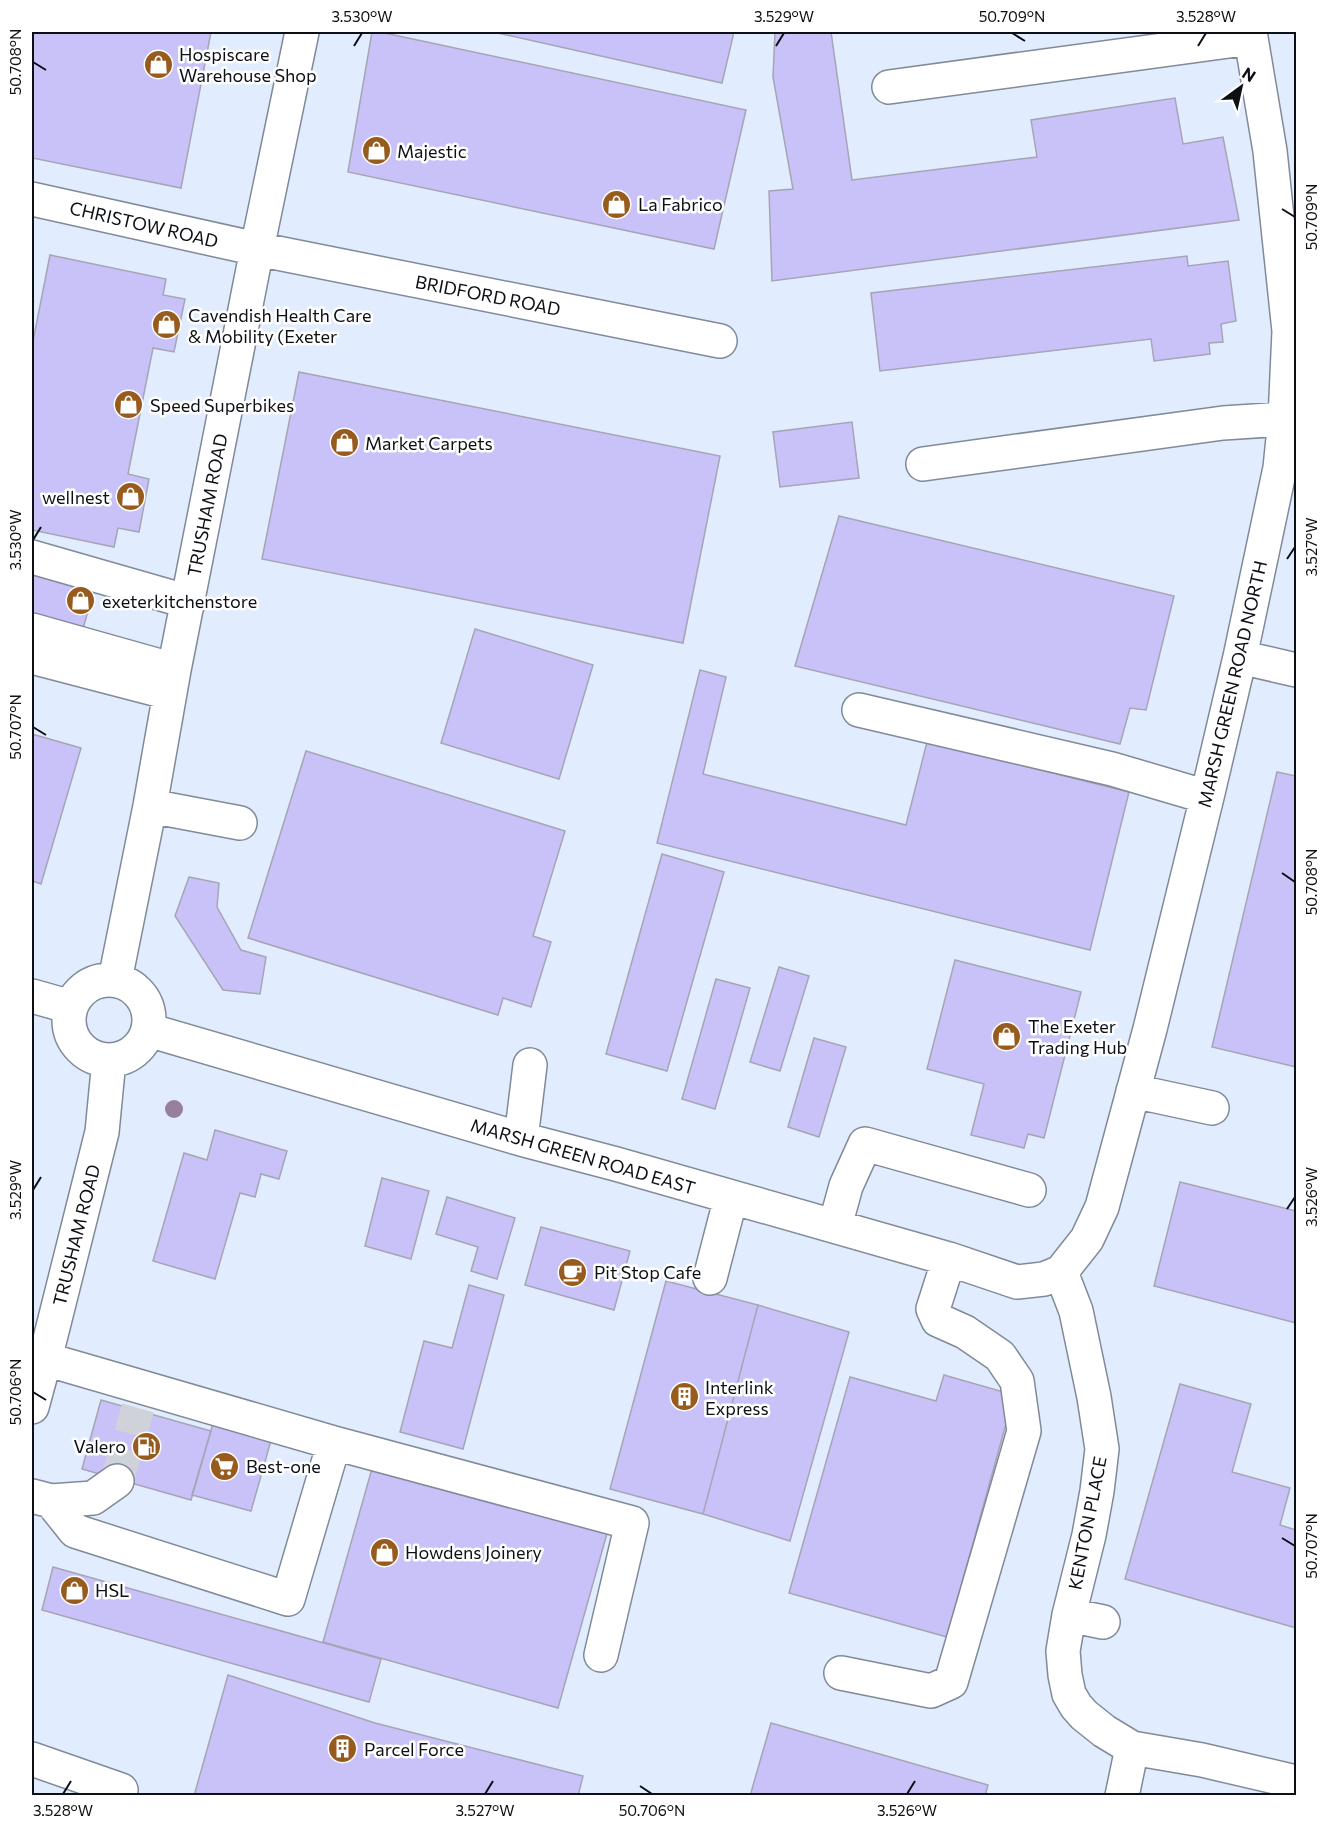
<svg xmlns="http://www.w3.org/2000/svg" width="1328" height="1827" viewBox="0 0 1328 1827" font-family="Commissioner,sans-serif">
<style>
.built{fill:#e1edff}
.building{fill:#c8c2f8;stroke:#a6a4b5;stroke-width:1.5}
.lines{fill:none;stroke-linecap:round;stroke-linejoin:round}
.minor-tunnel{stroke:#cfd2d9;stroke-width:33;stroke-dasharray:33 16;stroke-linecap:butt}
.minor-casing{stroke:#808a98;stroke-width:36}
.minor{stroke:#fff;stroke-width:33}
.tree{fill:#977fa0}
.ticks{fill:none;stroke:#0c0f14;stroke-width:2}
.labels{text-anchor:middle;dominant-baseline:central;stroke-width:5;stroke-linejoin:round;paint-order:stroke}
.poi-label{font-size:18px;fill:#0c0f14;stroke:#fff;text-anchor:start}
.street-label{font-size:18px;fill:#0c0f14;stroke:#fff}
.neatline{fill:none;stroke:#0c0f14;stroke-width:2}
.ticks-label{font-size:15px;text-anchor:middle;fill:#0c0f14}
</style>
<rect width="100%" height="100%" fill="#f1f5fc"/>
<!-- built -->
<path class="built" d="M32 32H1296V1795H32Z"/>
<!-- building -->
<path class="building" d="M32 32H211L181 188 32 158Z
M372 32H380L746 110 714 249 348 172Z
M493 32H734L722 83Z
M775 32H831L852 180 1037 157 1031 120 1175 98 1183 144 1223 137 1239 220 772 281 769 191 793 189 773 77Z
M50 255 166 279 163 295 185 299 174 352 153 348 128 474 149 479 139 532 118 528 114 547 32 530V346Z
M1187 256 1188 266 1228 261 1236 321 1221 324 1223 342 1209 343 1210 354 1154 361 1151 339 880 371 871 293Z
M299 372 720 456 683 643 262 559Z
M852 422 859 478 780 487 773 432Z
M839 516 1174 596 1146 710 1130 708 1120 744 795 666Z
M32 565 96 582 81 636 32 622Z
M475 629 593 665 559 779 441 743Z
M700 670 726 677 703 774 906 825 927 742 1129 792 1090 950 657 843Z
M32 734 81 748 41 884 32 881Z
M306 751 565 831 533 936 551 942 531 1007 503 998 498 1015 248 938Z
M1277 772 1296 776V1067L1212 1047Z
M662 854 724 872 667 1071 606 1054Z
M189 877 219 883 217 907 241 950 266 957 260 994 223 990 175 916Z
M955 960 1081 992 1044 1138 1028 1134 1024 1148 971 1135 984 1084 927 1069Z
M779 967 809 976 780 1071 750 1062Z
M716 979 750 988 715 1109 682 1099Z
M814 1038 846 1047 819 1137 788 1127Z
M215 1130 287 1151 279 1179 261 1174 255 1197 240 1193 215 1279 153 1261 184 1153 207 1160Z
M382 1178 429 1191 411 1259 365 1246Z
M1180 1182 1296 1211V1323L1154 1286Z
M447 1197 515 1218 497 1279 471 1271 478 1247 436 1234Z
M541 1227 630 1251 614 1310 525 1285Z
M666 1281 758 1305 703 1514 610 1489Z
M469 1285 504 1295 463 1449 400 1432 424 1341 452 1348Z
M758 1305 849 1332 790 1541 703 1514Z
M944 1375 1014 1395 947 1637 789 1593 850 1377 936 1401Z
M1180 1384 1251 1404 1232 1472 1290 1488 1280 1525 1296 1530V1628L1125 1579Z
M101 1400 211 1431 191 1500 82 1469Z
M214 1420 272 1437 251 1511 192 1495Z
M373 1465 608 1530 558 1708 323 1642Z
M53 1567 381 1659 369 1702 42 1610Z
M228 1675 375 1723 583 1776 578 1796H194Z
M771 1723 988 1785 985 1796H750Z"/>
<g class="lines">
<!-- minor-tunnel -->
<path class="minor-tunnel" d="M117 1481 138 1408"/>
<defs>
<path id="minor" d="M889 87 1251 38
M32 199 257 249 720 341
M923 464 1223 423 1285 419
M32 557 189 602
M32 630 174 670
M32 657 170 693
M1240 657 1296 670
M859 710 1112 769 1207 797
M150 806 240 823
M69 1020a40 40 0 1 1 80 0a40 40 0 1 1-80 0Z
M115 980 150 806 174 670 257 249 302 32
M32 996 71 1007
M148 1030 521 1139 616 1164 949 1259 1017 1282 1044 1279 1061 1272 1087 1239 1102 1207 1150 1029 1207 797 1240 657 1280 468 1285 419 1289 331 1270 151 1250 32
M1133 1091 1212 1108
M521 1139 530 1065
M835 1226 846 1186 865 1144 1029 1190
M1061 1272 1076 1311 1094 1397 1102 1449 1097 1491 1089 1535 1069 1615 1063 1651 1065 1675 1069 1694 1076 1706 1084 1715 1104 1731 1132 1748 1202 1760 1296 1782
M710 1278 731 1197
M45 1359 334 1443 632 1523 601 1655
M32 1407 45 1359 102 1132 109 1060
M32 1496 51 1501 75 1531 288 1599 334 1443
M51 1501 93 1498 117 1481
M1069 1615 1103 1622
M841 1673 931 1691 951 1682 1024 1431 1017 1381 1000 1356 965 1332 938 1320 933 1309 949 1259
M32 1759 121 1790
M1122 1796 1132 1748"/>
</defs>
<!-- minor casing -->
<use href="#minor" class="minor-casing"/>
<!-- minor -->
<use href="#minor" class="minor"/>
</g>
<!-- trees -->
<circle class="tree" cx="174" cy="1109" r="9"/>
<!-- ticks -->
<path class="ticks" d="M1012 33 1025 41M354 46 362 33M776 46 784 33M1198 46 1206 33M33 62 46 70M1282 209 1295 217M33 540 41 527M1287 559 1295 547M33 727 46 735M1282 873 1295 882M33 1190 41 1177M1287 1209 1295 1197M33 1392 46 1400M1282 1538 1295 1546M640 1786 652 1794M63 1794 71 1781M485 1794 493 1781M907 1794 915 1781"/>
<!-- icons -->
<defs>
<symbol id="shop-disc" viewBox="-11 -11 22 22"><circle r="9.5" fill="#985b1e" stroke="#fff"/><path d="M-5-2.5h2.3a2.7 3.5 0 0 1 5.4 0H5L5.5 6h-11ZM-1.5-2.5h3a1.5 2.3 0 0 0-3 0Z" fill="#fff"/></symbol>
<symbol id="cafe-disc" viewBox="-11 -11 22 22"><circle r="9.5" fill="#985b1e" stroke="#fff"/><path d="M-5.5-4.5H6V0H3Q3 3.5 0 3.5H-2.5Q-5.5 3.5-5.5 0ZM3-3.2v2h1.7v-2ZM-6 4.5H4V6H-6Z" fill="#fff"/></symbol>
<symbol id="building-disc" viewBox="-11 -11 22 22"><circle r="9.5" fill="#985b1e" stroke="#fff"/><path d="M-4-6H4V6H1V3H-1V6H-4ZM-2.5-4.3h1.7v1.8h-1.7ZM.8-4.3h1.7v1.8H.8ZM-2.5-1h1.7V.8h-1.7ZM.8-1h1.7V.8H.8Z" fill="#fff"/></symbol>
<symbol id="fuel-disc" viewBox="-11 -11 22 22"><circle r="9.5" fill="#985b1e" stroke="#fff"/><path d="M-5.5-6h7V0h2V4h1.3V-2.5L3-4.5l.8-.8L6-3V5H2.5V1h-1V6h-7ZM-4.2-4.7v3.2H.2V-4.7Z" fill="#fff"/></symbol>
<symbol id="supermarket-disc" viewBox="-11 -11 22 22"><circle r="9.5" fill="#985b1e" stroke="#fff"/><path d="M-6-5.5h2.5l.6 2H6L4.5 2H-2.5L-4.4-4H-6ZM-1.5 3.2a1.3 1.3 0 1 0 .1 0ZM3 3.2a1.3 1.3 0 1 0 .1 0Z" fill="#fff"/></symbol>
</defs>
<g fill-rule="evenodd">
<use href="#shop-disc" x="142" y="48" width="33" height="33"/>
<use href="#shop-disc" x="360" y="134" width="33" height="33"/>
<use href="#shop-disc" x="600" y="188" width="33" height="33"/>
<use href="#shop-disc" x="150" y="308" width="33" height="33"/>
<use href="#shop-disc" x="112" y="388" width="33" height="33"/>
<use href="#shop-disc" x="328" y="426" width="33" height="33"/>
<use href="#shop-disc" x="114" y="480" width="33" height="33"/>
<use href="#shop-disc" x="64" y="584" width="33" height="33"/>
<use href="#shop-disc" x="990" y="1020" width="33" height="33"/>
<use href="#cafe-disc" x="556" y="1256" width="33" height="33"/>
<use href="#building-disc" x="668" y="1380" width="33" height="33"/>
<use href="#fuel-disc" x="130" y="1430" width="33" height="33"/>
<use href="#supermarket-disc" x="208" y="1450" width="33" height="33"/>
<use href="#shop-disc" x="368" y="1536" width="33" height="33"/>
<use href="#shop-disc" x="58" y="1574" width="33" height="33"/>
<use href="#building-disc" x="326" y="1732" width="33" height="33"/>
</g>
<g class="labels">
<!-- poi labels -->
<g class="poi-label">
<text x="179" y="54">Hospiscare<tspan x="179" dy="21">Warehouse Shop</tspan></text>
<text x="397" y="151">Majestic</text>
<text x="638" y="204">La Fabrico</text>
<text x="188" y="315">Cavendish Health Care<tspan x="188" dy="21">&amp; Mobility (Exeter</tspan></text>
<text x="150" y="405">Speed Superbikes</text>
<text x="365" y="443">Market Carpets</text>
<text x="110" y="497" text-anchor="end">wellnest</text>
<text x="102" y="601">exeterkitchenstore</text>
<text x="1028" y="1026">The Exeter<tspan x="1028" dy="21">Trading Hub</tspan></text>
<text x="594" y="1272">Pit Stop Cafe</text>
<text x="705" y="1387">Interlink<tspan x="705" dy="21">Express</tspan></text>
<text x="126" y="1446" text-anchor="end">Valero</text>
<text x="246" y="1466">Best-one</text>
<text x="405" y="1552">Howdens Joinery</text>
<text x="95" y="1590">HSL</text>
<text x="364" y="1749">Parcel Force</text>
</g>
<!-- street labels -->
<g class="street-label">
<text transform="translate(144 224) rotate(13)">CHRISTOW ROAD</text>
<text transform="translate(488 295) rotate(11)">BRIDFORD ROAD</text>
<text transform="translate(207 505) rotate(-79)">TRUSHAM ROAD</text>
<text transform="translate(1232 684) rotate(-77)">MARSH GREEN ROAD NORTH</text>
<text transform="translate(583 1156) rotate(16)">MARSH GREEN ROAD EAST</text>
<text transform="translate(76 1235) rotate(-76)">TRUSHAM ROAD</text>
<text transform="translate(1087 1523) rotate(-79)">KENTON PLACE</text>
</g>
</g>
<!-- border -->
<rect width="1328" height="1827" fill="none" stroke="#ffffff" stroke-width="66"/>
<!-- north arrow -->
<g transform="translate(1241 87) rotate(33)" stroke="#ffffff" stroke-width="4.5" paint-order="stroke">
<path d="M0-4.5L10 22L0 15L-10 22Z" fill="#0c0f14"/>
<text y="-9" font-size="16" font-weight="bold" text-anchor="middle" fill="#0c0f14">N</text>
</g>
<rect x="33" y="33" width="1262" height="1761" class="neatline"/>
<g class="ticks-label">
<text x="362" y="22">3.530°W</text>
<text x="784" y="22">3.529°W</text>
<text x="1012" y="22">50.709°N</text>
<text x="1206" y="22">3.528°W</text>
<text transform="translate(16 62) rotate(-90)" y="5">50.708°N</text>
<text transform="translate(1312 217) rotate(-90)" y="5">50.709°N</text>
<text transform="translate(16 540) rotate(-90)" y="5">3.530°W</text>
<text transform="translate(1312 547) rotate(-90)" y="5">3.527°W</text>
<text transform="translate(16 727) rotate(-90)" y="5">50.707°N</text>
<text transform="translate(1312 882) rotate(-90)" y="5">50.708°N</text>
<text transform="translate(16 1190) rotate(-90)" y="5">3.529°W</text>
<text transform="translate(1312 1197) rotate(-90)" y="5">3.526°W</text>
<text transform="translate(16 1392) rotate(-90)" y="5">50.706°N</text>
<text transform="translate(1312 1546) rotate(-90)" y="5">50.707°N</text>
<text x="63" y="1816">3.528°W</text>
<text x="485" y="1816">3.527°W</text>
<text x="652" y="1816">50.706°N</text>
<text x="907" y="1816">3.526°W</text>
</g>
</svg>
